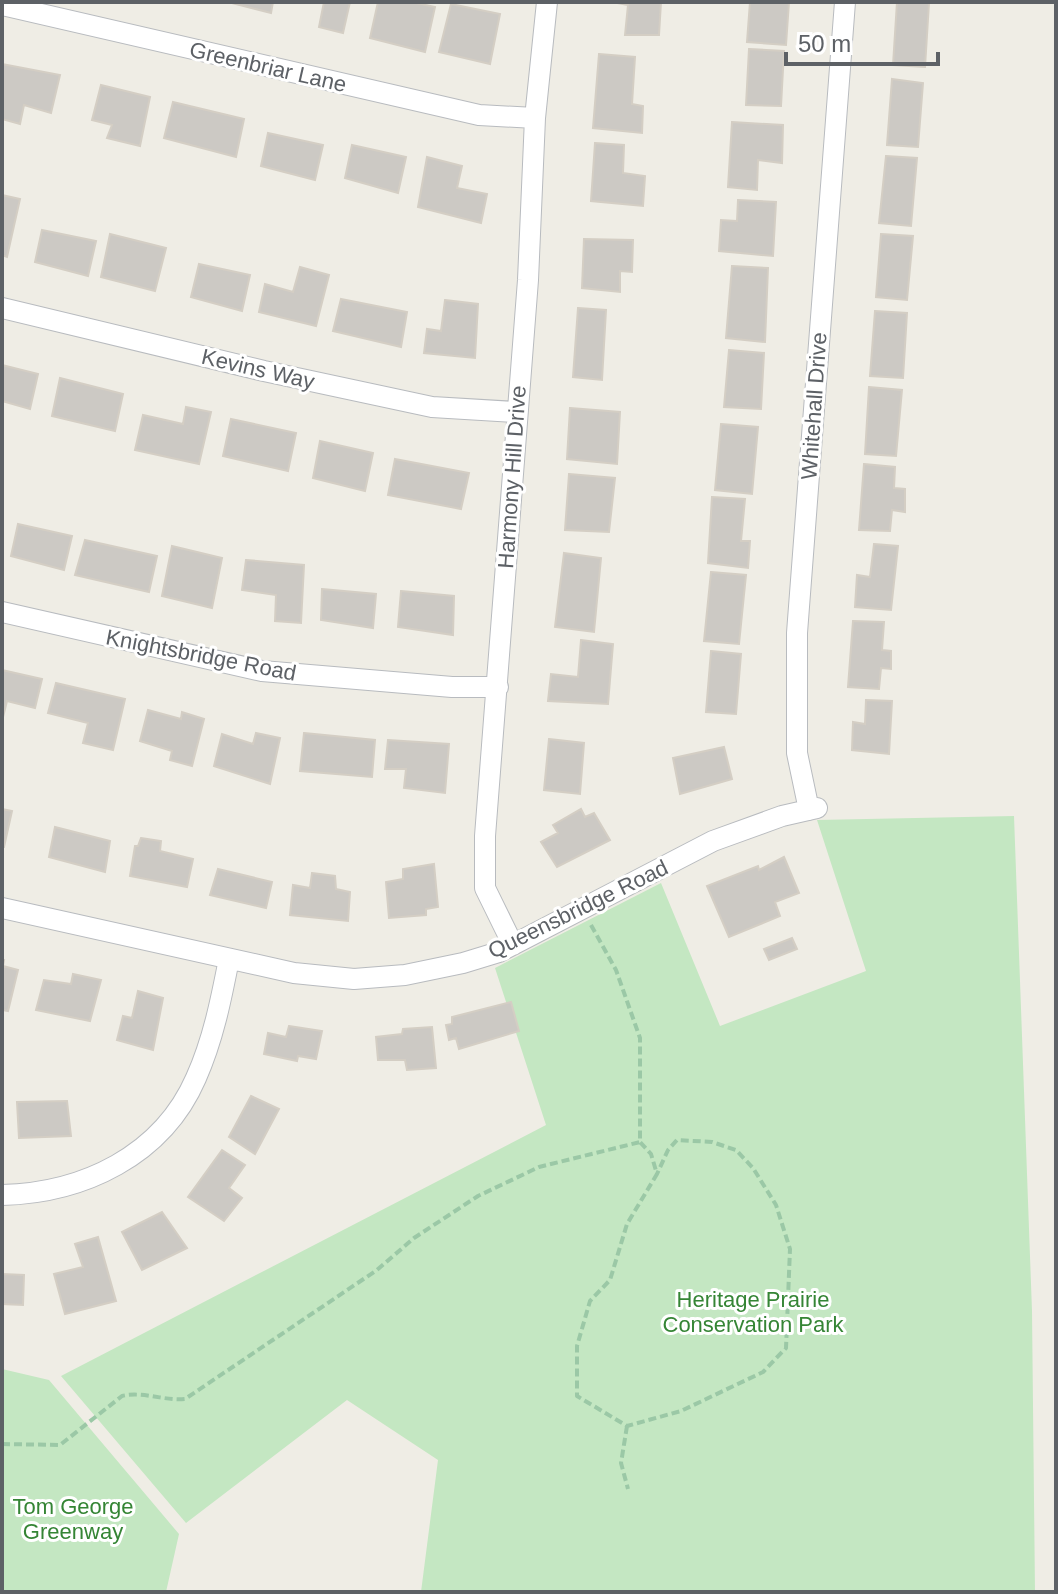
<svg xmlns="http://www.w3.org/2000/svg" width="1058" height="1594" viewBox="0 0 1058 1594" font-family="Arial,sans-serif">
<style>
.green{fill:#c4e7c2}
.building{fill:#ccc9c4;stroke:#d4cec4;stroke-width:2}
.lines{fill:none;stroke-linecap:round;stroke-linejoin:round}
.street-casing{stroke:#b8bbbf;stroke-width:22}
.path{stroke:#9bc8a6;stroke-width:4;stroke-dasharray:8 4;stroke-linecap:butt}
.street{stroke:#fff;stroke-width:20}
.labels{text-anchor:middle;dominant-baseline:central;stroke-width:6;stroke-linejoin:round;paint-order:stroke}
.street-label{font-size:22px;fill:#5d6166;stroke:#fff}
.park-label{font-size:22px;fill:#358535;stroke:#fff}
</style>
<rect width="100%" height="100%" fill="#efede5"/>
<!-- green -->
<path class="green" d="M1014 816 1032 1311 1035 1592H421L438 1460 347 1400 186 1523 61 1376 546 1125 495 968 661 883 720 1026 866 971 817 820Z
M2 1369 49 1380 179 1534 166 1592H2Z"/>
<!-- building -->
<path class="building" d="M228 2H273L271 13Z
M324 2H350L343 33 319 27Z
M378 2H412L435 7 425 52 370 38Z
M612 2H661L659 35H625L628 5Z
M750 2H789L786 45 747 42Z
M897 2 929 3 925 67 893 65Z
M451 4 500 14 490 64 439 52Z
M749 49 784 51 781 106 746 105Z
M599 54 635 57 632 104 643 106 642 133 593 128Z
M2 64 60 75 51 113 24 105 20 124 2 119Z
M892 79 923 83 918 147 887 145Z
M101 85 150 97 140 146 107 138 112 125 92 120Z
M173 102 244 119 236 157 164 138Z
M732 122 783 125 782 163 758 160 757 190 728 187Z
M268 133 323 145 315 180 261 166Z
M595 143 624 145 623 173 645 176 643 206 591 201Z
M352 145 406 157 398 193 345 178Z
M886 156 917 158 911 226 879 223Z
M427 157 462 166 457 188 487 194 481 223 418 207Z
M2 195 20 199 7 257 2 255Z
M738 200 776 202 773 256 719 251 721 220 737 221Z
M42 230 96 241 88 276 35 262Z
M110 234 166 248 155 291 101 277Z
M881 234 913 236 907 300 876 297Z
M584 239 633 240 632 272 620 271V292L582 288Z
M199 264 250 275 242 311 191 297Z
M732 266 768 268 765 342 726 338Z
M300 267 329 275 316 326 259 312 265 284 293 292Z
M341 299 407 312 401 347 333 331Z
M445 300 478 304 475 358 424 353 427 329 441 331Z
M578 308 606 310 602 380 573 377Z
M875 311 907 313 903 378 870 376Z
M729 350 764 353 761 409 724 407Z
M2 365 38 374 30 409 2 401Z
M60 378 123 394 115 431 52 416Z
M869 387 902 390 896 456 865 454Z
M186 407 211 412 199 464 135 450 143 415 183 424Z
M570 408 620 412 617 464 567 459Z
M231 419 296 433 288 471 223 456Z
M721 424 758 427 752 494 715 490Z
M320 441 373 453 365 491 313 478Z
M395 459 469 473 461 509 388 495Z
M864 464 895 467 894 488 905 489V512L892 510 890 531 859 530Z
M569 474 615 478 609 532 565 530Z
M712 497 745 499 741 541H750L748 568 708 563Z
M18 524 72 536 64 570 11 556Z
M85 540 157 556 149 592 75 575Z
M874 544 898 546 891 610 855 607 857 575 870 577Z
M172 546 222 558 212 608 162 596Z
M564 553 601 558 594 632 555 627Z
M246 560 304 565 301 623 275 621 276 595 242 590Z
M711 572 746 575 739 644 704 641Z
M322 589 376 594 373 628 321 620Z
M401 591 454 596 453 635 398 627Z
M853 621 884 622 882 650 891 651V669L881 668 879 689 848 687Z
M581 640 613 644 608 704 548 701 551 674 578 677Z
M711 651 741 654 736 714 706 712Z
M2 670 42 679 35 708 7 701 2 721Z
M56 683 125 699 113 750 83 743 88 723 48 713Z
M866 700 892 701 889 754 852 750 853 722 865 724Z
M148 710 181 719 182 712 204 719 192 766 170 760 172 751 140 741Z
M256 733 280 738 270 784 214 766 222 734 253 744Z
M304 733 375 740 372 777 300 771Z
M549 739 584 743 580 794 544 790Z
M388 740 449 744 445 793 404 788 406 769H385Z
M724 747 732 779 680 794 673 758Z
M2 809 12 811 4 847H2Z
M581 809 585 817 594 813 610 840 557 867 541 842 558 833 553 825Z
M55 827 110 841 105 872 49 857Z
M141 838 161 841 160 851 193 859 187 887 130 876 135 846H138Z
M784 857 799 893 775 902 780 916 729 937 707 886 758 866 759 870Z
M434 864 438 907 426 909V915L389 918 386 882 403 879V869Z
M218 869 272 882 266 908 210 895Z
M312 873 335 876 336 889 350 892 348 921 290 915 293 885 310 888Z
M792 938 797 949 769 960 764 949Z
M2 960H4L3 966 18 970 8 1011 2 1010Z
M73 974 101 980 90 1021 36 1010 44 980 71 984Z
M138 991 163 998 153 1050 117 1040 123 1016 132 1018Z
M511 1002 519 1031 459 1049 456 1038 449 1040 446 1025 452 1024V1017Z
M289 1026 322 1031 316 1059 298 1056 297 1061 264 1054 268 1033 286 1037Z
M432 1027 436 1068 407 1070 405 1060H378L376 1037 402 1034 403 1029Z
M251 1096 279 1109 255 1154 229 1137Z
M67 1101 71 1136 19 1138 17 1102Z
M222 1150 245 1165 229 1188 242 1198 224 1221 188 1197Z
M162 1212 187 1248 142 1270 122 1232Z
M98 1237 116 1301 65 1314 54 1274 83 1267 75 1244Z
M2 1274 24 1275 23 1305 2 1304Z"/>
<g class="lines">
<defs>
<path id="street" d="M2 5 479 115 535 118
M2 308 264 371 432 407 516 412
M2 612 262 671 452 687H498
M809 810 797 753V633L845 2
M2 908 294 973 354 979 405 975 463 963 499 952 713 841 782 816 817 808
M513 945 485 888V836L528 280 535 118 547 2
M2 1195C83 1193 162 1156 196 1078 213 1040 221 1000 229 959"/>
</defs>
<!-- street casing -->
<use href="#street" class="street-casing"/>
<!-- path -->
<path class="path" d="M591 925 616 970 640 1038V1142L651 1154 657 1174 627 1224 610 1280 590 1301 577 1346V1396L627 1426 681 1411 763 1372 786 1348 790 1249 776 1205 753 1168 736 1150 712 1142 677 1140 668 1150 657 1174
M627 1426 621 1463 628 1489
M2 1444 60 1445 122 1396C142 1391 164 1401 185 1399L377 1270 414 1238 478 1196 539 1167 640 1142"/>
<!-- street -->
<use href="#street" class="street"/>
</g>
<g class="labels">
<!-- street labels -->
<g class="street-label">
<text transform="translate(268 67) rotate(13)">Greenbriar Lane</text>
<text transform="translate(258 369) rotate(13)">Kevins Way</text>
<text transform="translate(814 406) rotate(-86)">Whitehall Drive</text>
<text transform="translate(512 477) rotate(-86)">Harmony Hill Drive</text>
<text transform="translate(201 655) rotate(11)">Knightsbridge Road</text>
<text transform="translate(578 909) rotate(-26)">Queensbridge Road</text>
</g>
<!-- park labels -->
<g class="park-label">
<text x="753" y="1299">Heritage Prairie<tspan x="753" dy="25">Conservation Park</tspan></text>
<text x="73" y="1506">Tom George<tspan x="73" dy="25">Greenway</tspan></text>
</g>
</g>
<!-- border -->
<rect width="1058" height="1594" fill="none" stroke="#5d6166" stroke-width="8"/>
<!-- scale -->
<path d="M786 52v12h152v-12" fill="none" stroke="#5d6166" stroke-width="4"/>
<text x="798" y="52" font-size="24" fill="#5d6166" stroke="#ffffff" stroke-width="6" paint-order="stroke">50 m</text>
</svg>
